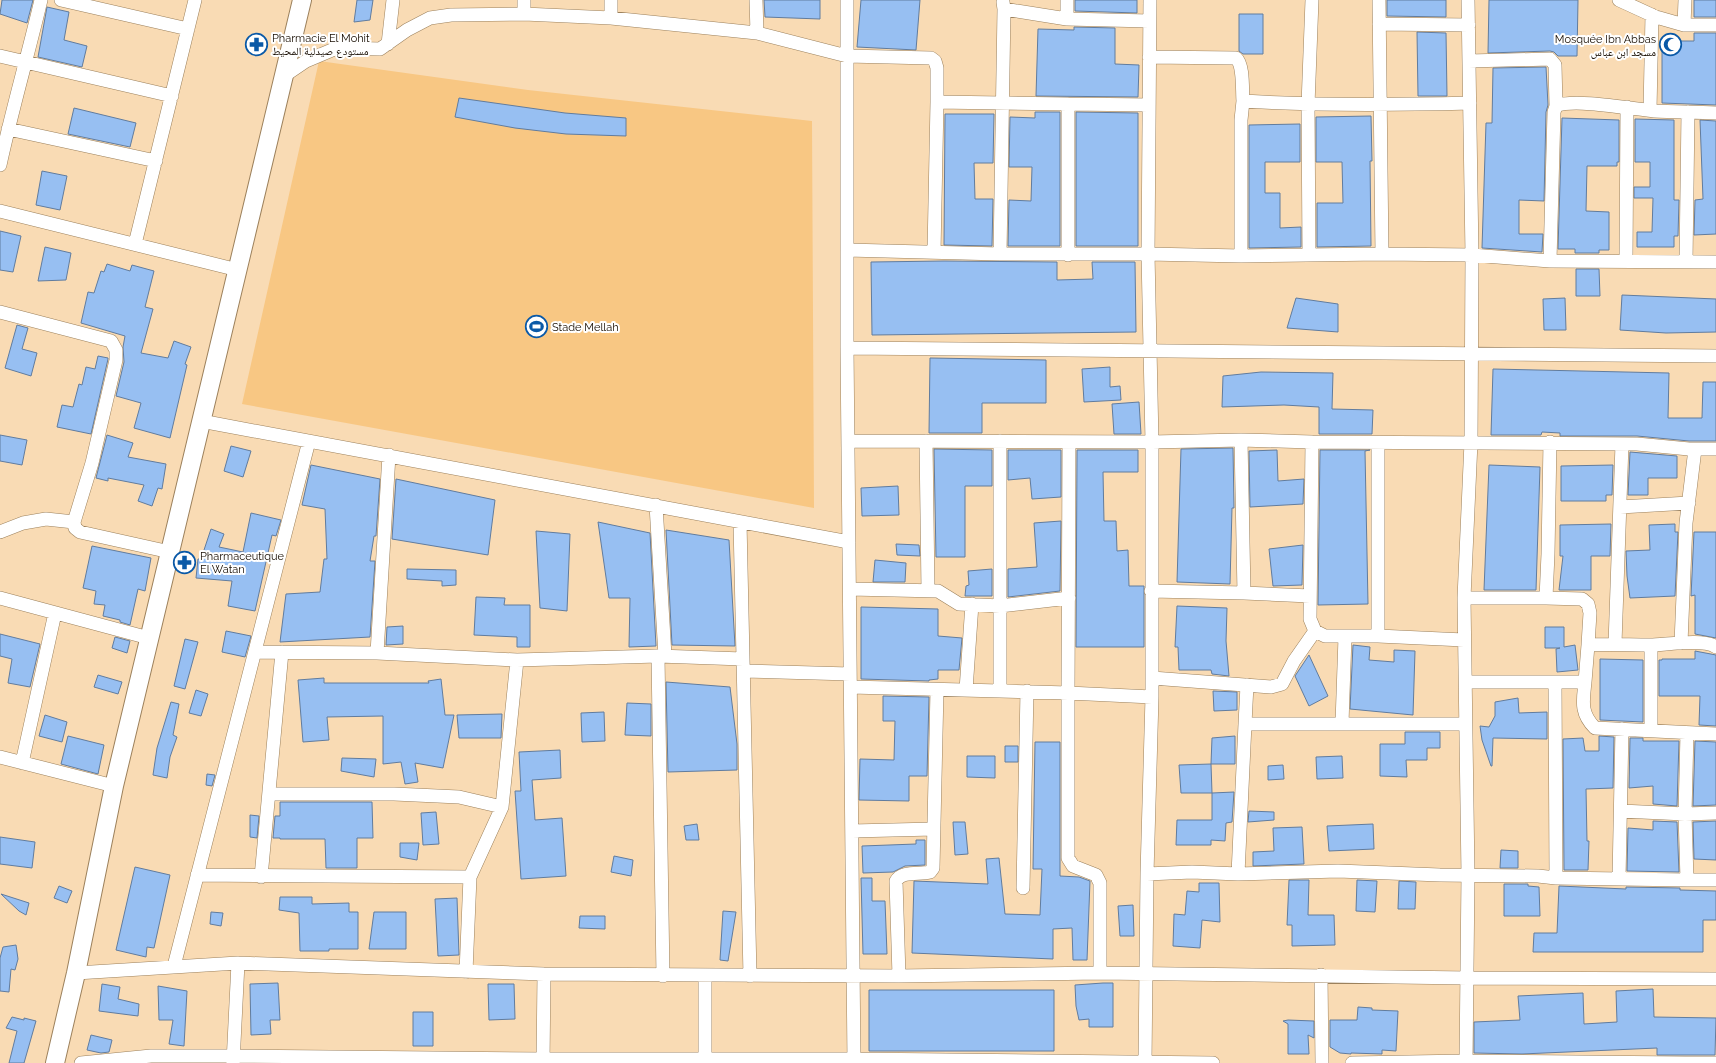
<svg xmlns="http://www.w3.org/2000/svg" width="1716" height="1063" viewBox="0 0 1716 1063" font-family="Raleway,'Noto Naskh Arabic',sans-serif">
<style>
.green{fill:#f8c783}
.building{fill:#97bff2;stroke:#617c9e}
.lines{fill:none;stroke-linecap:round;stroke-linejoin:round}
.minor-casing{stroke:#9c815c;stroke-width:14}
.secondary-casing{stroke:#9c815c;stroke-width:20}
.minor{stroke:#fff;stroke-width:13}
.secondary{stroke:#fff;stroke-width:18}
.labels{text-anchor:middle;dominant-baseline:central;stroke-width:4;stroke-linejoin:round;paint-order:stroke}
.poi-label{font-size:11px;fill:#160c01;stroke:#fff;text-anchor:start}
</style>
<rect width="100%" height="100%" fill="#f9dbb4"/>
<!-- green -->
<path class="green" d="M319 61 528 90 812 121 814 508 242 404Z"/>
<!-- building -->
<path class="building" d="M2 0H33L27 23 0 14Z
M357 0H373L370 20 354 22Z
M764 0H820V19L765 17Z
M861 0H920L916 50 857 47Z
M1075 0H1137V13L1075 11Z
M1387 0H1446V17L1387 16Z
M1489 0H1578L1577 56H1558L1554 52 1550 51 1488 53Z
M1694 0H1716V17H1694Z
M47 7 69 12 64 40 87 46 82 67 38 57Z
M1239 14H1263V54H1243L1239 51Z
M1074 27 1115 28V64L1139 65 1138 97 1036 96 1038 29 1074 30Z
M1417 32 1446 33 1447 96H1418Z
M1694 33H1716V105L1662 103V41H1694Z
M1546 67 1548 105 1546 112 1544 201 1519 200V234H1543L1542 252 1482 248 1486 123H1492L1493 68Z
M459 98 565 113 626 118V136L566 134 515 128 455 117Z
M74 108 136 123 130 147 68 134Z
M1035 112H1060V246H1008L1009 200 1031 201 1032 167H1009L1010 117 1035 118Z
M1076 112 1138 113V246H1076Z
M945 114H994L993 163H974L975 199H993L992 246 944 245Z
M1371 116 1372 161H1370L1371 246 1317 247V203H1343L1342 162H1316V117Z
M1562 118 1619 120V162H1617V166H1587L1586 211 1609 212V250H1599V253H1575V249H1558Z
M1635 119 1674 120V200H1679L1678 236H1674V247H1637V232H1652L1653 198H1634V187H1650V162H1635Z
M1700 120 1716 121V234L1694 235 1695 200 1703 199Z
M1300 124V162H1265V193H1280V228L1301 227V247L1249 248V125Z
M42 171 67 176 60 210 36 205Z
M0 231 21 236 13 272 0 270Z
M45 247 71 253 66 280 38 281Z
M944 261 1057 262V280L1093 279 1092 262H1135L1136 332 872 335 871 262Z
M107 264 130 271 132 265 154 271 145 307 153 309 141 353 168 358 174 341 191 347 185 364 187 365 170 438 134 428 141 403 116 396 124 362 123 347 125 336 81 323 88 292 94 293 101 271 104 272Z
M1576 269H1599L1600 296H1576Z
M1622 295 1716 299V332L1666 333 1620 330Z
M1296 298 1338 304V332L1287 328Z
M1565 298 1566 330H1544L1543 299Z
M17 325 28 328 22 349 37 353 31 376 5 368Z
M98 356 108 358V359L91 434 57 427 62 405 73 407 79 384 82 385 86 367 95 369Z
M930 358 1046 360V403H982V433H929Z
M1110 367V387L1120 386 1121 400 1084 402 1082 369Z
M1493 369 1669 373 1668 418H1702L1703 382H1716V441H1689L1637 436H1560V433L1542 432 1541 435H1491Z
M1261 372 1333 373 1332 409 1373 410 1372 434H1319V407L1284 405 1222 407 1223 376Z
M1139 402 1141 434H1114L1112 404Z
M0 435 27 440 22 465 0 461Z
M107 435 133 443 128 457 166 464 162 489 158 488 152 506 138 501 144 485 108 478V481L96 478Z
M231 446 251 451 243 477 224 471Z
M1233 448 1234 508H1232L1230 584 1177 582 1181 449Z
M934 449 992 450V486H965V557H936Z
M1008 450H1061V497L1032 499 1030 478 1008 480Z
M1077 450H1138V472H1103L1104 521H1116L1117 551 1128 550 1129 586H1144V647H1076Z
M1277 450 1278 481 1304 479 1303 504 1250 507 1249 451Z
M1320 450H1370L1365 451 1368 604 1318 605Z
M1630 452 1677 456V478H1648V495H1628Z
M311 465 380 479 376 536H374L370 561H375L370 637 280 642 286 594 320 592 324 559H327L325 509 302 505Z
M1489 465 1540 467 1536 590H1484Z
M1613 465 1612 495H1606V501H1561V466Z
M396 479 495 500 488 555 392 539Z
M898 486 899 515 862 516 861 488Z
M251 513 281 520 276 536 272 535 255 611 228 606 232 581 196 578 198 559H201L211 529 224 534 219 547 243 552Z
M1061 521 1060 591 1008 597V569L1037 567 1034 523Z
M598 522 650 533 656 646 629 647 630 598H609Z
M1611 524 1610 556H1591V590H1559L1563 556H1560V525Z
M1675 524V532H1678L1675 596 1630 598 1627 576 1626 551 1650 550 1649 525Z
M666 530 729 540 735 646 672 645Z
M536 531 570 534 567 611 540 608Z
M1694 532H1716V638L1695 634V595L1691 596Z
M896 544 919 545 920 556 897 555Z
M1303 545 1302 585 1273 586 1269 549Z
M92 546 151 558 145 591 138 589 130 625 120 622V620L103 616 105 605 94 604 96 591 83 588Z
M875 560 906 563 905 582H873Z
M407 569 456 570V585L442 586V581L407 579Z
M992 569V596H965L966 586 969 585 968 571Z
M476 597 505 598 504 605H530V647H517V637L474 635Z
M1177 606 1227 608 1226 641 1229 676 1212 674 1211 670H1179L1178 647H1175Z
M861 607 938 609V636L962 638 959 670H938V679L929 680V681L861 679Z
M403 626V644L386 645 387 627Z
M1545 627H1564V647L1575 645 1578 670 1557 672 1556 649 1560 648H1545Z
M226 631 251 636 245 657 222 652Z
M0 634 40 644 30 687 8 683 12 659 0 656Z
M115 637 130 641 127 653 112 648Z
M185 639 198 642 185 689 174 686Z
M1353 645 1370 647 1369 660 1394 662V650L1415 651 1413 715 1350 709Z
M1695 651 1716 655V726L1699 725 1700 696H1659V660H1662V659H1695Z
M1309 655 1328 696 1309 706 1295 676Z
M1600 659 1643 660V722L1600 720Z
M98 675 122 682 118 694 94 687Z
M324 678V683H429L428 681 441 679 445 715H454L443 768 415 763 418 782 405 784 401 762 383 764V716L327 717 329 740 303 742 298 680Z
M666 682 730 687 737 744V770L668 772Z
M196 690 208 694 201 716 189 713Z
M1213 691 1237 692V710L1214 711Z
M883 696 929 697 927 776H909V801L859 800 860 759 894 760 895 721H883Z
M1518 698 1519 713 1547 712V739L1493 738 1492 766H1491L1482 740 1480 726 1489 727 1495 716V702Z
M171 702 179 704 173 735 177 737 170 757 167 778 153 775 157 748Z
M627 703 651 704V736L625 735Z
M604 712 605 741 582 742 581 713Z
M502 714 501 738H459L457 715Z
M45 715 67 722 62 742 39 736Z
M1405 732H1440V748H1427V760H1406L1407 777 1380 776V744H1405Z
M68 736 104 745 98 774 61 764Z
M1235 736V764H1211L1212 738Z
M1599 736 1614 737 1613 788 1586 789 1587 841H1589L1588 870H1564L1563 739 1583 738 1585 751H1599Z
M1630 738H1643V741H1679L1677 806 1653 804V786L1629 788Z
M1695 741 1716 742V805L1693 806Z
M1035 742H1060V876L1079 877 1090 881 1087 960H1073L1072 928 1053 929V959L912 953 914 881 988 884 986 859 999 858 1005 914 1040 915 1042 869H1033Z
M1005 746H1018V762H1005Z
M560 750 561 778 532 780 535 820 562 818 566 876 521 879 515 791H521L519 752Z
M967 756H995V778L967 777Z
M1342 756 1343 778 1317 779 1316 757Z
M342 758 376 759 374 777 341 771Z
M1211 764 1212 793H1181L1179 765Z
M1283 765 1284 779 1268 780V766Z
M207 774 215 775 212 786 206 785Z
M1234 792 1232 822 1226 823 1225 841 1211 840V845H1176L1177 820H1212V793Z
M280 802H372L373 838H357V868H326L325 839H280V838H273L275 816H280Z
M1249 811 1274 812V820L1248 822Z
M436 812 439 844 423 845 421 813Z
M250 815 259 816 257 838 250 837Z
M1653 821 1677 822 1679 872 1627 871 1628 828 1653 830Z
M1716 821V860L1694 859 1693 822Z
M953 822H965L968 854 955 855Z
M697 824 699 840H686L684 826Z
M1373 824 1374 849 1329 851 1327 826Z
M1302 827 1304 864 1253 866V852L1274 851 1273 828Z
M0 837 35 842 32 868 0 864Z
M916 840H925V865L905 866 893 872 863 873 862 846 916 844Z
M400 843H419L417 860 400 857Z
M1501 850 1518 851V868H1500Z
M614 856 633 860 631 876 611 872Z
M135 867 170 875 154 948 147 947 146 957 116 950Z
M861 878H872V901H885L887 954H863Z
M1289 880H1309L1308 915H1334L1335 945 1292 946V925H1287Z
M1357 880 1377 881 1375 912 1356 911Z
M1399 881 1416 882 1415 909H1398Z
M1199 883H1219L1220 922 1202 920 1200 948 1173 946 1174 914 1185 915 1187 891 1199 892Z
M1504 884H1528V886L1539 887 1540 916H1504Z
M59 886 72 891 67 903 54 898Z
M1559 886 1626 889V887L1680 888V890L1716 891V920H1703V952H1533L1534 933H1557Z
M1 894 29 903 26 915 19 911Z
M280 897H312V904L349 903V912H358V949H329V951H300L299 913 279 910Z
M457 898 459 955 438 956 435 899Z
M1133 905 1134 936H1120L1118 906Z
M723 911 736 912 728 961 720 960Z
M211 912 223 913 221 926 210 924Z
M374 912H406V949H369Z
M580 916H605V929L579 928Z
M16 945 18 959 15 970 11 969 9 992 0 991V958L3 947Z
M278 983 280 1020H270L271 1034 251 1035 250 984Z
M1103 983H1113V1027H1089V1019L1079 1020 1076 1006 1075 985Z
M102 984 120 987 118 999 139 1004 138 1016 99 1011Z
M488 984H514L515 1019 489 1020Z
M158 986 187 991 184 1046 169 1044 173 1020H159Z
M1653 989 1654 1017 1716 1018 1715 1055H1657V1048L1522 1054 1474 1053V1022L1520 1020 1518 996 1583 993 1584 1024 1617 1022 1616 991Z
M869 990H1054V1051H869Z
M1358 1007 1372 1008V1010L1398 1011 1396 1051 1382 1050V1054L1351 1053V1054L1340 1053 1330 1047V1020H1357Z
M413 1012H433V1046H413Z
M12 1017 24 1020V1018L36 1021 24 1063H9L17 1031 6 1028Z
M1288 1020 1314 1021V1038L1308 1035 1309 1054H1288V1024L1283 1021Z
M91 1035 112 1040 109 1052 101 1053 87 1050Z"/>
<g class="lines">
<defs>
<path id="minor" d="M61 0 188 29
M524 0V14
M756 0 757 33
M847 0V348L854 1063
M1067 0V19L1149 21
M1379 0 1382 254
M1619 0 1656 17 1684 25H1716
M1003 2 1004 9 1067 19
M611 18V0
M1379 24 1469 25
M1684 25 1685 0
M388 44 393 0
M0 56 172 96
M1149 57 1236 58C1244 65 1242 90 1243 101
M1469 61 1550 59 1555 65 1556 106
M284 76 306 61 332 50 340 48 380 49 407 30 430 18 451 15 524 14 611 18 757 33 847 56 931 58 935 61 937 68V102
M1650 110 1652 15
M8 129 156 161
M0 165C12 110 28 55 41 0
M0 211 238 270
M135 244 195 0
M847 250 1000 254H1148L1241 256 1382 254 1472 255 1550 261 1716 262
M934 252 937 102 1068 104
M1000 254 1004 9
M1068 255V104L1149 105
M1309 255 1308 105 1312 0
M1241 256V120L1243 101C1319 106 1394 105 1470 103
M1550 261 1554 112 1556 106C1573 98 1633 109 1654 111 1675 112 1695 112 1716 113
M1626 261 1627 107
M1686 262 1688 112
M0 312 111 341 116 350V360L92 463 74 522 75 528 80 532 170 552
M847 348 1716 356
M201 421 849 542
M1241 440 1244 593 1310 596
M848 441 1152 442 1241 440 1312 442 1310 619 1315 631 1325 636H1378
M926 441 928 590
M1312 442 1637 444 1689 449H1716
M1550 442 1548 554 1546 598 1582 599 1588 604 1590 613 1588 645
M1378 443V636L1464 640
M656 505 665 656
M1620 507 1689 503
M740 522 750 976
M0 532 23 523 46 519 74 522
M850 589 938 591 959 604 1000 606 1069 598
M1151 591 1244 593
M0 598 149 638
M1464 598H1546
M1681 643 1686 523 1695 449
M1615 644 1622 444
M255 652 377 653 389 455
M377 653 517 660
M658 656 663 976
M744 671 850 674
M1152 678 1271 687 1282 684 1294 661 1315 631
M1466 682H1585L1588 645C1609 644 1629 645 1650 645 1665 645 1704 638 1716 647
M1555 682 1556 878
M1585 682C1583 701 1580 713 1595 728L1716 734
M851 687 1068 693 1069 442
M966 690 972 604
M1000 690V441
M1342 723 1345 637
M1245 724 1247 685
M1465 724H1245L1238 874 1338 871 1440 875 1538 876 1556 878 1687 880
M1651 730V645
M1687 733 1685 814 1716 813
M0 757 114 786
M22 763 55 613
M269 794H394L459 797 502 807
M1621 811 1685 814 1687 880H1716
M852 831 934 829
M1147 874 1192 872 1238 874
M197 875 470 877
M261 877 282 652
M1619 879 1622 729
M1023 888 1027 691
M174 966 309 441
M466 972 470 877 502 807 517 660 658 656 743 659
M76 973 238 963 544 974 899 976 1100 973 1468 978 1716 979
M1100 973V883L1096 875 1073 866 1068 858V693L1152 697
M1321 975 1322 1063
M899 976 896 881C902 870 920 875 930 872L933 868 937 690
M705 1059V976
M81 1063 151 1056H234L543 1059H854L1213 1063
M233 1063 238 963
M543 1063 544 974
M1145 1063 1147 874 1152 697V442L1148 254 1150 0
M1352 1063 1466 1061 1685 1063
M1466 1063 1468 875 1464 598 1471 442 1472 255 1468 0
M1685 1063H1716"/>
<path id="secondary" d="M55 1063 76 973 114 786 302 0"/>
</defs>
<!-- minor casing -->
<use href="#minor" class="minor-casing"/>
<!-- secondary casing -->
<use href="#secondary" class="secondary-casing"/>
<!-- minor -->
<use href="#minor" class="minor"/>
<!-- secondary -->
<use href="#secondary" class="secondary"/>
</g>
<!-- icons -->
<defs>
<symbol id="pharmacy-ring" viewBox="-11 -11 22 22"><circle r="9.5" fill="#fff" stroke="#0a59a7" stroke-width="1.5"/><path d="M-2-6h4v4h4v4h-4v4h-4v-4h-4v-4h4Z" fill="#0a59a7"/></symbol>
<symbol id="mosque-ring" viewBox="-11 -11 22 22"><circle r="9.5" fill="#fff" stroke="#0a59a7" stroke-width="1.5"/><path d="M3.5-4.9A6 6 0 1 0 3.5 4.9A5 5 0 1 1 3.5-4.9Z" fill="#0a59a7"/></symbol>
<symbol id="stadium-ring" viewBox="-11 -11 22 22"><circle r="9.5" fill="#fff" stroke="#0a59a7" stroke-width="1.5"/><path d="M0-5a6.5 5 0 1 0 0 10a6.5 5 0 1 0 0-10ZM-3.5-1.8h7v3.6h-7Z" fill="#0a59a7"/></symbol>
</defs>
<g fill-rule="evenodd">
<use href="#pharmacy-ring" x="244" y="32" width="25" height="25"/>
<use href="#mosque-ring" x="1658" y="32" width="25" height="25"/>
<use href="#stadium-ring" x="524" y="314" width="25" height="25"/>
<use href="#pharmacy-ring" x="172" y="550" width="25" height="25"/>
</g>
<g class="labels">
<!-- poi labels -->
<g class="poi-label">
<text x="272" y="38">Pharmacie El Mohit<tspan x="272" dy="13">مستودع صيدلية المحيط</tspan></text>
<text x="1656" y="39" text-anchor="end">Mosquée Ibn Abbas<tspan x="1656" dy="13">مسجد ابن عباس</tspan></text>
<text x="552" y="327">Stade Mellah</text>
<text x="200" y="556">Pharmaceutique<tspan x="200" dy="13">El Watan</tspan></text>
</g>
</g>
</svg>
